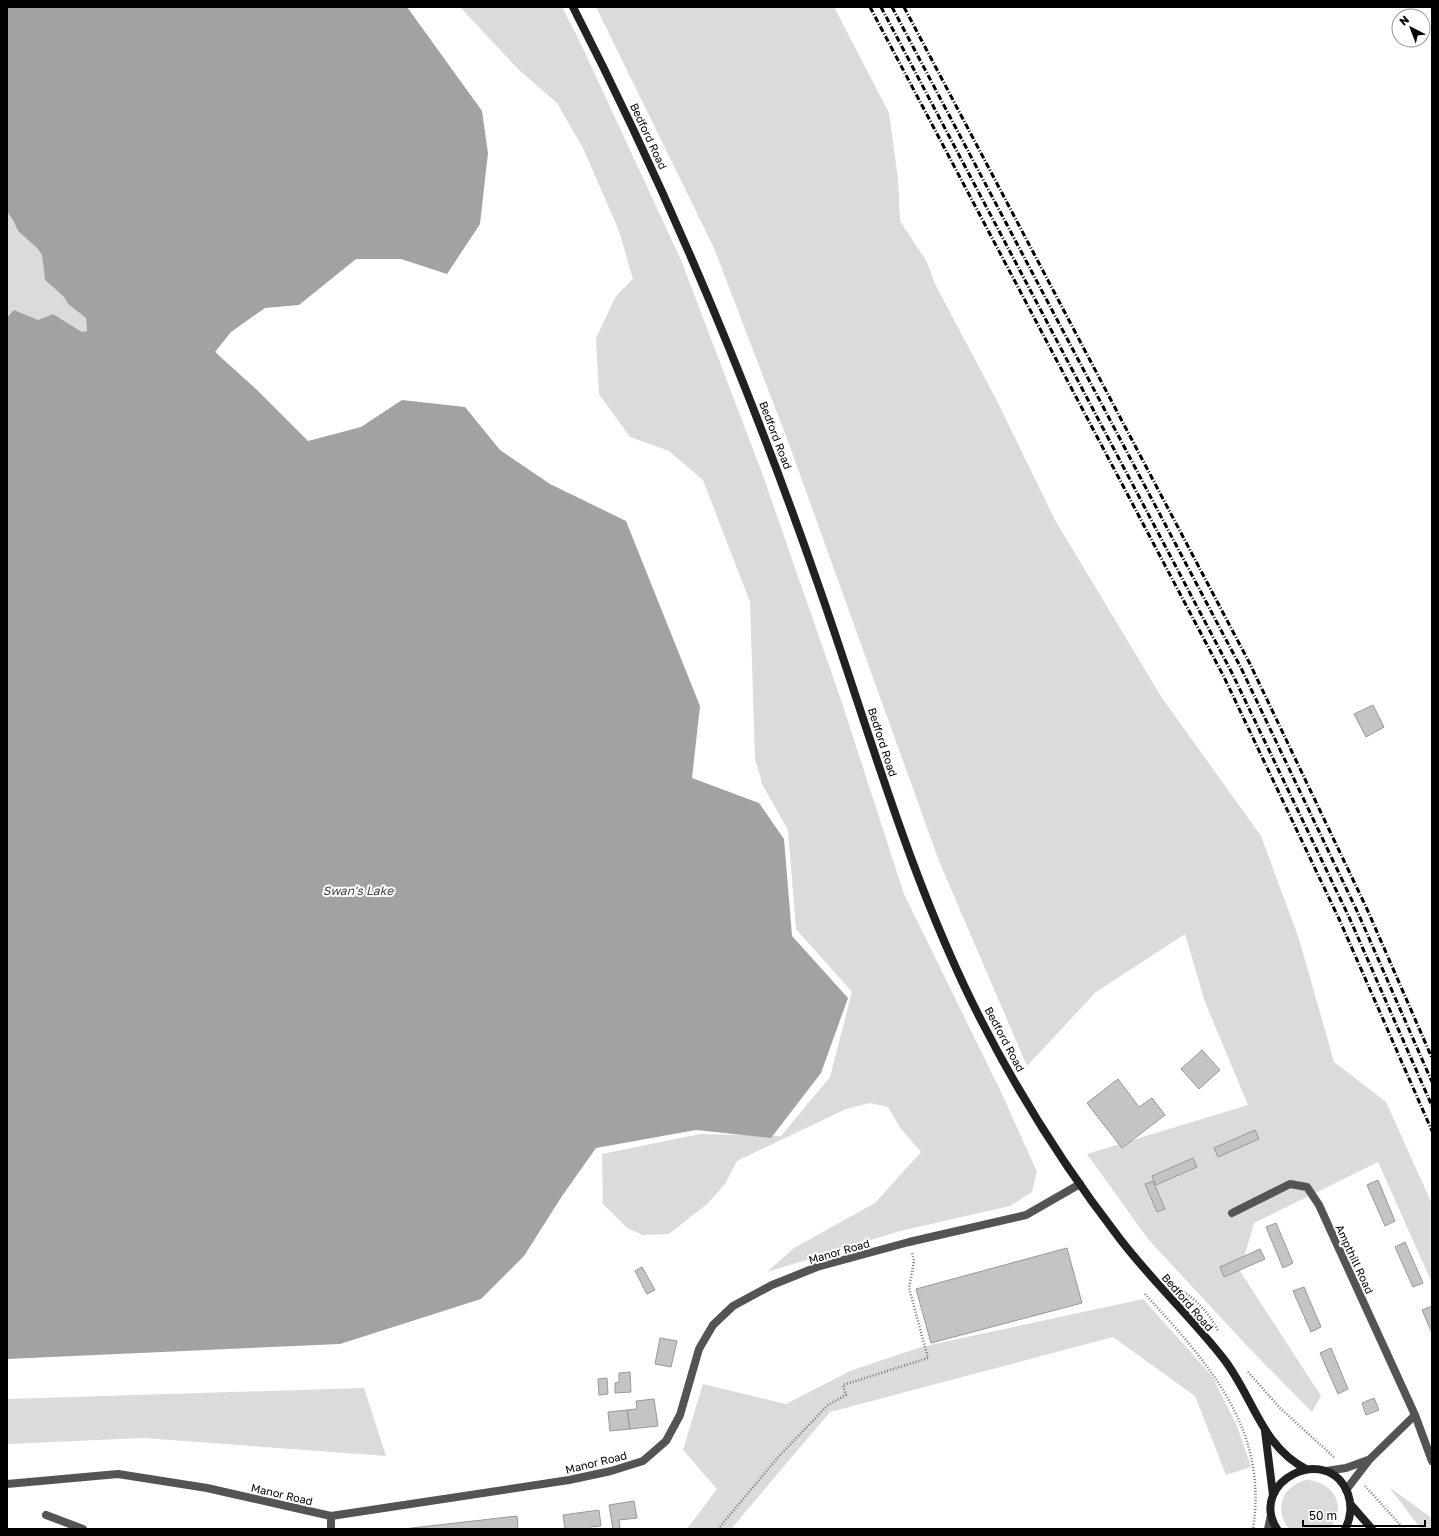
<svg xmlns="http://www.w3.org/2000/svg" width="1439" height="1536" viewBox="0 0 1439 1536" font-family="'Golos Text',sans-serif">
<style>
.green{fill:#dbdbdb}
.water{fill:#a2a2a2}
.building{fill:#c4c4c4;stroke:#989898}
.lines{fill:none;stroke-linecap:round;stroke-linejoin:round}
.path{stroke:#767676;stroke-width:2.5;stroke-dasharray:1 2;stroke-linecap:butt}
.lane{stroke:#545454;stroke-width:8}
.street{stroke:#545454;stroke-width:8}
.secondary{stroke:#212121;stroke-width:8}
.rail{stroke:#000;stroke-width:3;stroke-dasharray:6 2 1 2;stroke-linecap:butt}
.labels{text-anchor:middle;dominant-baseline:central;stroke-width:4;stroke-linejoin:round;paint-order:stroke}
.street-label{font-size:11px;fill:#000;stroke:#fff}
.water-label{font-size:12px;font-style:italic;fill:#434343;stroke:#fff}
</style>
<rect width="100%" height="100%" fill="#fff"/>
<!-- green -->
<path class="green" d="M460 7H562L579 40 681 260 762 473 842 703 904 894 1001 1092 1037 1172 1032 1192 1010 1206 900 1231 767 1272 794 1248 875 1203 921 1152 901 1129 888 1107 870 1103 846 1109 737 1161 725 1184 707 1204 669 1234 643 1235 627 1228 603 1204 602 1154 700 1134 781 1136 830 1077 852 992 796 929 788 830 763 786 755 759 750 602 703 480 669 451 630 437 599 394 596 338 616 296 633 279 619 231 584 150 557 103 518 69Z
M596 7H834L889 113 898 179 900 221 927 262 935 284 997 401 1055 520 1162 698 1261 836 1299 939 1334 1062 1386 1102 1432 1204V1283L1378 1162 1254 1223 1240 1271 1321 1396 1312 1412 1248 1347 1148 1239 1087 1154 1248 1105 1205 1002 1185 934 1096 992 1027 1066 939 861 789 444 714 248Z
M7 212 13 220 18 231 37 248 42 255 45 280 64 297 68 304 86 318 87 331 82 332 53 314 38 320 9 314 7 317Z
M1143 1299 1212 1376 1237 1426 1251 1467 1226 1475 1195 1396 1113 1337 830 1412 731 1529H687L717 1489 683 1450 703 1384 786 1404 850 1371 921 1347Z
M364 1388 386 1456 143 1438 7 1444V1399Z
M1306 1480C1333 1481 1349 1507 1329 1529H1289C1273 1509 1283 1486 1306 1480Z
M1389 1487 1432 1518V1529H1421Z"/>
<!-- water -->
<path class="water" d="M7 7H407L482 111 488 153 480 224 447 274 401 259H356L299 305 265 308 231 332 215 352 257 390 308 441 361 427 402 400 465 407 500 450 550 484 626 521 700 706 692 778 759 803 784 839 792 936 848 998 821 1073 771 1138 696 1130 596 1148 562 1196 524 1256 481 1299 340 1344 7 1359V317L14 310 38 320 53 314 82 332 87 331 86 318 68 304 64 297 45 280 42 255 37 248 18 231 13 220 7 212Z"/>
<!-- building -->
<path class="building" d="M1373 705 1384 727 1366 737 1354 714Z
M1202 1050 1220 1070 1199 1089 1181 1069Z
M1118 1079 1139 1107 1152 1098 1165 1115 1122 1148 1087 1103Z
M1255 1130 1259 1139 1218 1157 1214 1148Z
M1193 1158 1197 1167 1156 1185 1152 1176Z
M1378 1180 1395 1221 1385 1226 1367 1185Z
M1153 1181 1165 1209 1157 1212 1145 1184Z
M1276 1223 1293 1263 1283 1268 1266 1227Z
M1405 1242 1423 1283 1413 1287 1395 1247Z
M1067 1248 1082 1303 931 1343 916 1289Z
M1260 1249 1265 1259 1224 1277 1220 1267Z
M642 1267 655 1290 647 1294 635 1271Z
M1304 1287 1321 1327 1311 1332 1293 1291Z
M1432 1306V1333L1422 1310Z
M660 1338 677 1341 671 1367 655 1364Z
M1331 1348 1348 1389 1338 1394 1320 1353Z
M630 1372 631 1392 615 1393V1383L619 1382V1373Z
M607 1378 608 1394 599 1395 598 1379Z
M1374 1398 1379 1410 1366 1415 1362 1403Z
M654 1399 658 1426 630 1429 627 1410 637 1409 636 1401Z
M627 1410 630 1429 610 1431 608 1412Z
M634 1501 637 1518 619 1520 620 1529H613L609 1505Z
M599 1510 601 1526 589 1527V1529H565L563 1515Z
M517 1516 518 1529H403Z"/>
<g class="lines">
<!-- path -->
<path class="path" d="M1179 1288C1196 1300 1209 1312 1218 1331
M1145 1294C1207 1362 1269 1428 1253 1529
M1248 1372 1281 1409 1335 1458
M1365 1486 1404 1529
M718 1529 780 1455 828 1405 846 1395 843 1385 928 1358 909 1288 914 1261 912 1253"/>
<!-- lane -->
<path class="lane" d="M46 1515 83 1529"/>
<!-- street -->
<path class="street" d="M1232 1213 1290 1184 1307 1187 1319 1205 1415 1415 1369 1460 1346 1490
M1415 1415 1432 1461
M1326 1471 1346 1468 1368 1460
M7 1484 118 1474 207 1488 331 1516 569 1480 611 1471 643 1461 666 1441 680 1415 699 1349 713 1325 733 1306 772 1285 817 1267 909 1242 1026 1215 1080 1184
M331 1529V1516
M1268 1529 1271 1515"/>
<!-- secondary -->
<path class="secondary" d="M573 7C669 194 750 388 819 587 870 733 911 884 982 1022 1021 1098 1068 1172 1120 1239 1152 1281 1191 1317 1223 1358 1253 1396 1261 1446 1306 1469
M1265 1431 1273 1495
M1351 1505 1372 1529
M1277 1529C1247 1482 1328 1441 1348 1494 1352 1505 1351 1519 1345 1529"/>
<!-- rail -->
<path class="rail" d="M870 7 1224 677 1340 921 1432 1131
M881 7 1232 673 1349 917 1432 1106
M892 7 1241 668 1358 913 1432 1082
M904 7 1250 664 1367 909 1432 1058"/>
</g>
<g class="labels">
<!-- street labels -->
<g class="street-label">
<text transform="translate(649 136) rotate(65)">Bedford Road</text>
<text transform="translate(776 435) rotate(69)">Bedford Road</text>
<text transform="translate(883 742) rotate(72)">Bedford Road</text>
<text transform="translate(1005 1039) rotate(62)">Bedford Road</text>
<text transform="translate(839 1251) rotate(-16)">Manor Road</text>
<text transform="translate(1355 1259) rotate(65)">Ampthill Road</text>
<text transform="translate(1188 1302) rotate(49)">Bedford Road</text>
<text transform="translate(596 1462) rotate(-14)">Manor Road</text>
<text transform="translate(282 1494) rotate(13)">Manor Road</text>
</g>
<!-- water labels -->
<g class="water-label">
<text x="358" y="890">Swan's Lake</text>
</g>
</g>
<!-- border -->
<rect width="1439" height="1536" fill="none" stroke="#000000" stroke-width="16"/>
<!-- north arrow -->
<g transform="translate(1411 28) rotate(318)"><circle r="19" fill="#ffffff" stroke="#999999"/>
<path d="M0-3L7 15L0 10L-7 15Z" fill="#000000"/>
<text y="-6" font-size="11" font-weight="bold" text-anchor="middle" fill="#000000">N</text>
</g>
<!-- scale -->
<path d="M1303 1520v6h122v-6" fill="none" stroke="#000000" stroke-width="2"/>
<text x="1309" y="1520" font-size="12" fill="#000000" stroke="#ffffff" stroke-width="3" paint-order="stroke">50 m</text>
</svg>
